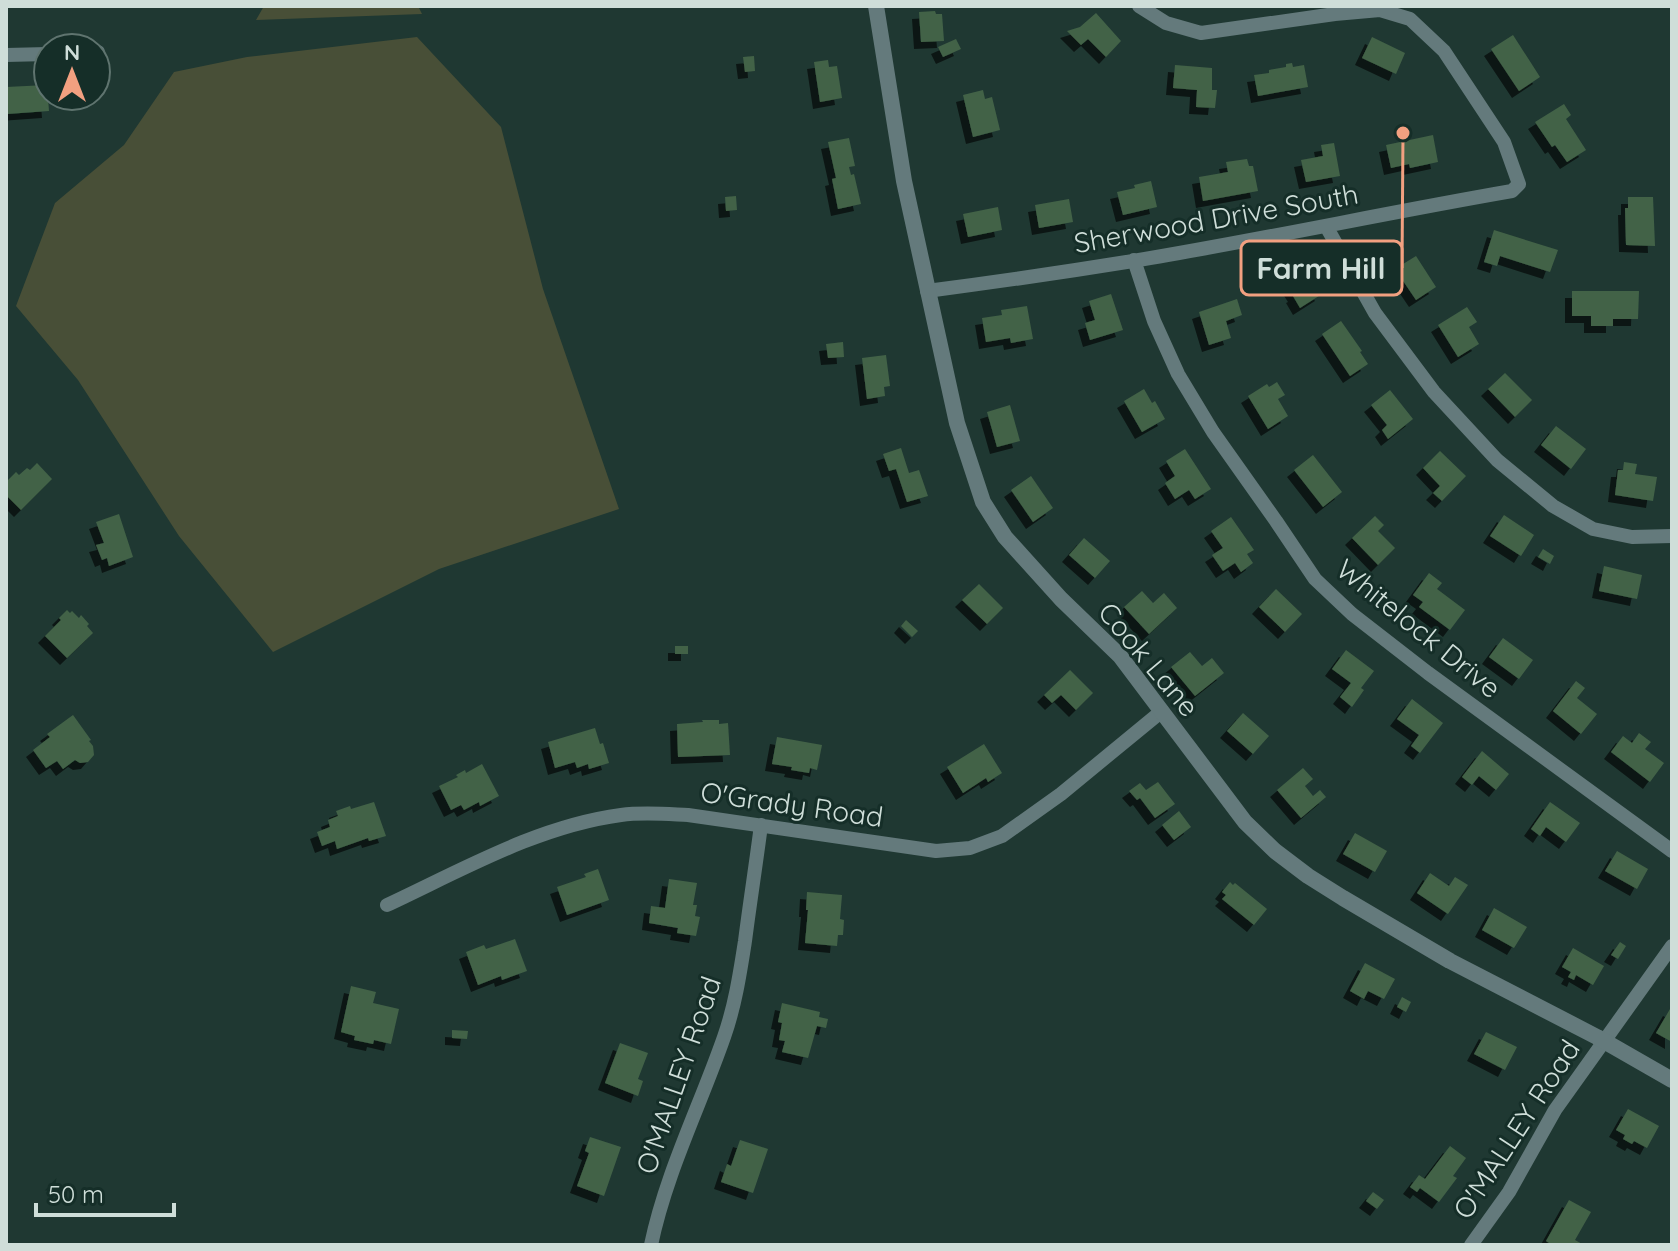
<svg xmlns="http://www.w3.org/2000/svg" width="1678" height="1251" viewBox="0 0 1678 1251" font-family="Quicksand,sans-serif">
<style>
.green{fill:#484f37}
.building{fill:#426247;filter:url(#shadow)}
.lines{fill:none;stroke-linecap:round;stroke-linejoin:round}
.minor{stroke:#647a7c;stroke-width:14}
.tertiary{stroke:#647a7c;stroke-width:16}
.labels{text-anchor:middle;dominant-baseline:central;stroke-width:6;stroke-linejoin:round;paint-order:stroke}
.street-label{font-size:28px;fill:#cfded9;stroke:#152e28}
.leader{fill:none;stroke:#f2a080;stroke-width:3}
.callout-dot{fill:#f2a080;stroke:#152e28;stroke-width:3}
.callout{fill:#152e28;stroke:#f2a080;stroke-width:3}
.callout-label{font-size:30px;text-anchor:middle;font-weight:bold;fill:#cfded9}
</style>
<defs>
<filter id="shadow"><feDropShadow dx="-7" dy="7" stdDeviation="0" flood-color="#0009"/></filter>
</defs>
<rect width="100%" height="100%" fill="#1f3832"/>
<!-- green -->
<path class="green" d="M264 6H418L422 14 256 20Z
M417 37 501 127 543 289 619 509 439 569 273 652 179 536 78 380 16 306 55 203 124 145 174 72 247 57Z"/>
<!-- building -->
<path class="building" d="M935 11 936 14H942L944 41 921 42 919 12Z
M1096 13 1121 41 1106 57 1088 39 1081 45 1067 31 1080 27Z
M1513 35 1540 77 1519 91 1491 49Z
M1372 37 1405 53 1396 74 1362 58Z
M956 39 961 49 943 57 938 47Z
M754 56 755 71 745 72 743 57Z
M828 60 829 67 837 66 842 98 820 102 814 62Z
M1292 63 1293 67 1304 65 1308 87 1258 96 1254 75 1269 73V70L1286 67V64Z
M1175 65 1212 68V90H1217L1215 108 1196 107 1197 90 1173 88Z
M47 85 49 111 7 114 6 87Z
M983 90 985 99 992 97 1000 130 973 137 963 95Z
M1564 104 1571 115 1566 119 1586 150 1567 162 1555 145 1552 147 1535 122Z
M1433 135 1438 162 1410 168 1409 164 1391 168 1386 145Z
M849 138 855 166 849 167 851 175 854 174 861 204 838 209 832 179 836 178 828 142Z
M1334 143 1340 176 1306 182 1301 160 1323 156 1321 145Z
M1247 159 1249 166H1253L1258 191 1203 201 1199 177 1228 172 1226 162Z
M1151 181 1157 207 1123 215 1117 192 1135 188 1134 185Z
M736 196 737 210 726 211 725 197Z
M1628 197H1653L1655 246 1626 245 1625 208H1628Z
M1069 199 1073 222 1039 228 1035 205Z
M998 207 1002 230 968 237 963 214Z
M1494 230 1558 250 1550 272 1500 256 1497 266 1484 262Z
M1416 256 1436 287 1416 300 1395 269Z
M1301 262 1322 294 1300 308 1293 296 1295 295 1282 275Z
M1572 291H1639L1638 319H1613V326H1591V316H1572Z
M1111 294 1123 330 1090 340 1085 323 1095 320 1089 301Z
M1237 299 1242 315 1226 321 1231 338 1209 345 1199 312Z
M1027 306 1033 339 1011 343 1010 338 986 342 982 318 1002 315 1001 310Z
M1467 307 1477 322 1469 327 1479 344 1458 357 1438 325Z
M1341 321 1362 351 1360 352 1368 364 1350 376 1322 334Z
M843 342 844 357 828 358 826 344Z
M886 355 890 386 884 387 885 396 867 399 862 358Z
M1505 373 1532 400 1515 417 1488 389Z
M1277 382 1285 395 1278 399 1288 416 1268 429 1248 396 1267 384 1269 387Z
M1144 389 1152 403 1155 401 1165 419 1142 432 1124 401Z
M1390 390 1413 419 1388 439 1382 430 1387 425 1371 405Z
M1010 405 1020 441 997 447 987 412Z
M1556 426 1586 449 1571 469 1541 445Z
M901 448 909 473 919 470 928 496 907 502 896 469 889 471 883 454Z
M1185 449 1211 489 1195 499 1189 490 1175 499 1165 483 1175 476 1166 461Z
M1440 451 1466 476 1442 501 1433 493 1440 486 1423 468Z
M1313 455 1342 492 1323 507 1294 470Z
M1624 462 1637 464 1635 474 1657 477 1653 501 1615 495 1618 470H1623Z
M37 463 52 479 21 510 6 495V482L16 472 19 475 27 468 30 470Z
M1031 476 1053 508 1033 522 1011 490Z
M119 514 133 557 109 566 107 558 102 560 96 545 104 543 96 522Z
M1504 515 1534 535 1521 556 1490 536Z
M1375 516 1384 525 1378 531 1395 548 1378 565 1352 538Z
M1231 517 1254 550 1247 554 1253 563 1241 572 1235 563 1223 571 1212 555 1223 548 1211 531Z
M1084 538 1110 561 1095 578 1069 555Z
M1543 549 1554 556 1550 564 1538 557Z
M1604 566 1642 575 1637 599 1599 591Z
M1429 573 1442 583 1437 589 1465 610 1450 630 1419 607 1423 602 1413 595Z
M979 584 1003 608 987 624 962 600Z
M1276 589 1302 614 1285 632 1259 607Z
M1142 591 1153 603 1164 593 1177 608 1149 634 1124 607Z
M67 610 70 613 72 611 79 618 81 615 89 624 87 626 93 633 67 658 45 636 61 620 59 618Z
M906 620 918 631 912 637 901 626Z
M1503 638 1533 660 1519 679 1489 657Z
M675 646H688V654H675Z
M1346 650 1374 671 1361 688 1364 690 1352 707 1340 697 1351 683 1332 669Z
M1190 652 1202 666 1212 658 1224 673 1195 696 1171 667Z
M1070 670 1093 693 1076 710 1061 695 1052 703 1044 695Z
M1576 681 1585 688 1577 698 1597 714 1581 734 1553 711Z
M1412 699 1443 723 1420 753 1411 746 1419 735 1397 719Z
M1243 713 1269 736 1253 754 1227 731Z
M73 715 91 740 89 741 93 746 94 755 88 762 80 763 75 760 63 769 57 761 46 768 33 750 50 737 47 734Z
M702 720H719V724L728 723 730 755 678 757 677 724 703 722Z
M595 728 600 744 603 743 609 763 589 769 588 764 577 768 575 762 555 768 548 742Z
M1639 733 1651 742 1645 749 1664 763 1650 782 1611 752 1623 736 1632 743Z
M777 737 822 745 817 770 810 768 809 773 791 770 792 767 772 764Z
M984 744 1002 773 988 782 986 778 963 793 947 767Z
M1482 751 1509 774 1496 790 1479 776 1472 785 1462 777Z
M482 764 499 796 480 806 479 802 464 810 461 805 451 810 439 786 458 777 456 775 465 770 466 773Z
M1303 768 1313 779 1305 786 1313 796 1320 790 1326 797 1301 818 1277 790Z
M1158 782 1175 804 1155 818 1140 798 1137 800 1129 791 1140 783 1146 790Z
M374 802 386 836 369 841 368 838 337 849 335 841 322 846 317 832 330 827 328 820 338 816 336 811 350 806 351 809Z
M1550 802 1580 823 1566 842 1546 827 1540 836 1531 829Z
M1179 811 1191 827 1174 840 1162 825Z
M1355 833 1387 851 1375 872 1343 854Z
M1617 851 1648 869 1637 889 1605 871Z
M598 869 609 900 567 915 557 887 586 877 584 874Z
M1430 873 1449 886 1455 877 1468 885 1448 914 1417 893Z
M669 879 697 883 693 905H697L695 916 700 917 696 936 677 933 678 928 649 923 651 906 665 908Z
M1230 882 1233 885 1235 883 1267 909 1254 925 1222 899 1226 895 1222 892Z
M807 892 842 895 840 919 844 920 843 935H838L837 946 805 943 808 910H806Z
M1494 908 1527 927 1514 948 1482 930Z
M515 939 527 971 502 980 501 976 478 985 466 952 484 945 486 949Z
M1620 942 1626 946 1618 959 1611 955Z
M1573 948 1604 966 1593 985 1576 975 1574 980 1568 977 1571 972 1562 967Z
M1365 963 1395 979 1384 999 1368 991 1364 999 1350 991Z
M351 986 376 992 373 1003 399 1009 391 1044 374 1040 373 1044 354 1040 355 1036 341 1032Z
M1402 997 1411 1002 1406 1012 1397 1007Z
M782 1003 820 1012 819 1017 828 1019 826 1028 817 1026 808 1058 782 1052 785 1041 779 1040 782 1023 778 1022Z
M1670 1009 1672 1010V1042L1656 1033Z
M452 1030 468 1031 467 1039 452 1038Z
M1486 1032 1517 1047 1505 1070 1474 1054Z
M620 1043 648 1053 638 1079 643 1081 638 1096 605 1083Z
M1628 1109 1659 1126 1647 1148 1634 1141 1632 1144 1623 1139 1625 1135 1616 1130Z
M590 1137 621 1147 604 1196 577 1186 589 1153 585 1151Z
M740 1140 768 1149 753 1193 721 1182 727 1164 731 1166Z
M1450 1146 1466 1158 1453 1176 1457 1178 1439 1202 1420 1188 1417 1192 1410 1187 1419 1175 1425 1179Z
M1373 1192 1384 1200 1377 1209 1366 1201Z
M1569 1200 1591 1212 1575 1240 1584 1245H1548L1549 1243 1546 1241Z"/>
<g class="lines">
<!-- minor -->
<path class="minor" d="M96 52H98
M6 55 48 54
M1326 226 1375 313 1434 392 1497 460 1553 506 1593 529 1632 537 1672 536
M1134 260 1154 321 1178 374 1213 432 1276 521 1315 579 1352 614 1428 673 1672 851
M927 291C996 282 1065 272 1133 261 1260 240 1385 213 1512 191L1519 184 1504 142 1444 51 1410 19 1380 10 1335 14 1201 33 1166 23 1139 6
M387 905C462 870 538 826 621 815 643 812 666 814 688 815L936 851 970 848 1002 836 1061 794 1162 711
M651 1245C666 1173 700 1106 724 1037 735 1006 740 973 745 941 750 902 756 864 761 825
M1471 1245 1509 1192 1555 1110 1672 946"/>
<!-- tertiary -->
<path class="tertiary" d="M876 6 904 181 957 423 983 502 1005 537 1061 599 1120 656 1245 822 1275 851 1308 876 1343 898 1450 961 1597 1037 1672 1080"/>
</g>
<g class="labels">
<!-- street labels -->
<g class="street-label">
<text transform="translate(1216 218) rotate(-10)">Sherwood Drive South</text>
<text transform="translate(1419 628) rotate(39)">Whitelock Drive</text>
<text transform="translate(1149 659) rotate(50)">Cook Lane</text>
<text transform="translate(792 804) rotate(8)">O'Grady Road</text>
<text transform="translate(678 1075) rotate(-71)">O'MALLEY Road</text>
<text transform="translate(1516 1129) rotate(-57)">O'MALLEY Road</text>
</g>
</g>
<!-- callouts -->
<path class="leader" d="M1403 133L1402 268"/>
<circle class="callout-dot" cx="1403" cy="133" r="8"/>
<rect class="callout" x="1241" y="241" width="161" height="54" rx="8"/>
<g class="callout-label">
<text x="1321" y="279">Farm Hill</text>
</g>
<!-- border -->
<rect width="1678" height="1251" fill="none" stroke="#cfded9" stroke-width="16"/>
<!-- north arrow -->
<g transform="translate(72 72)"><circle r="38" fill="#152e28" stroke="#5f746f" stroke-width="2"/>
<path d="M0-6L14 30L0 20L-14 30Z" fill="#f2a080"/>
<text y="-12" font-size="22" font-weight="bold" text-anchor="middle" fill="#cfded9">N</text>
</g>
<!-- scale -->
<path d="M36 1203v12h138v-12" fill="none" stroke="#cfded9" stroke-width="4"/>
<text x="48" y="1203" font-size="24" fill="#cfded9" stroke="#152e28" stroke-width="6" paint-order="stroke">50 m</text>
</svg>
